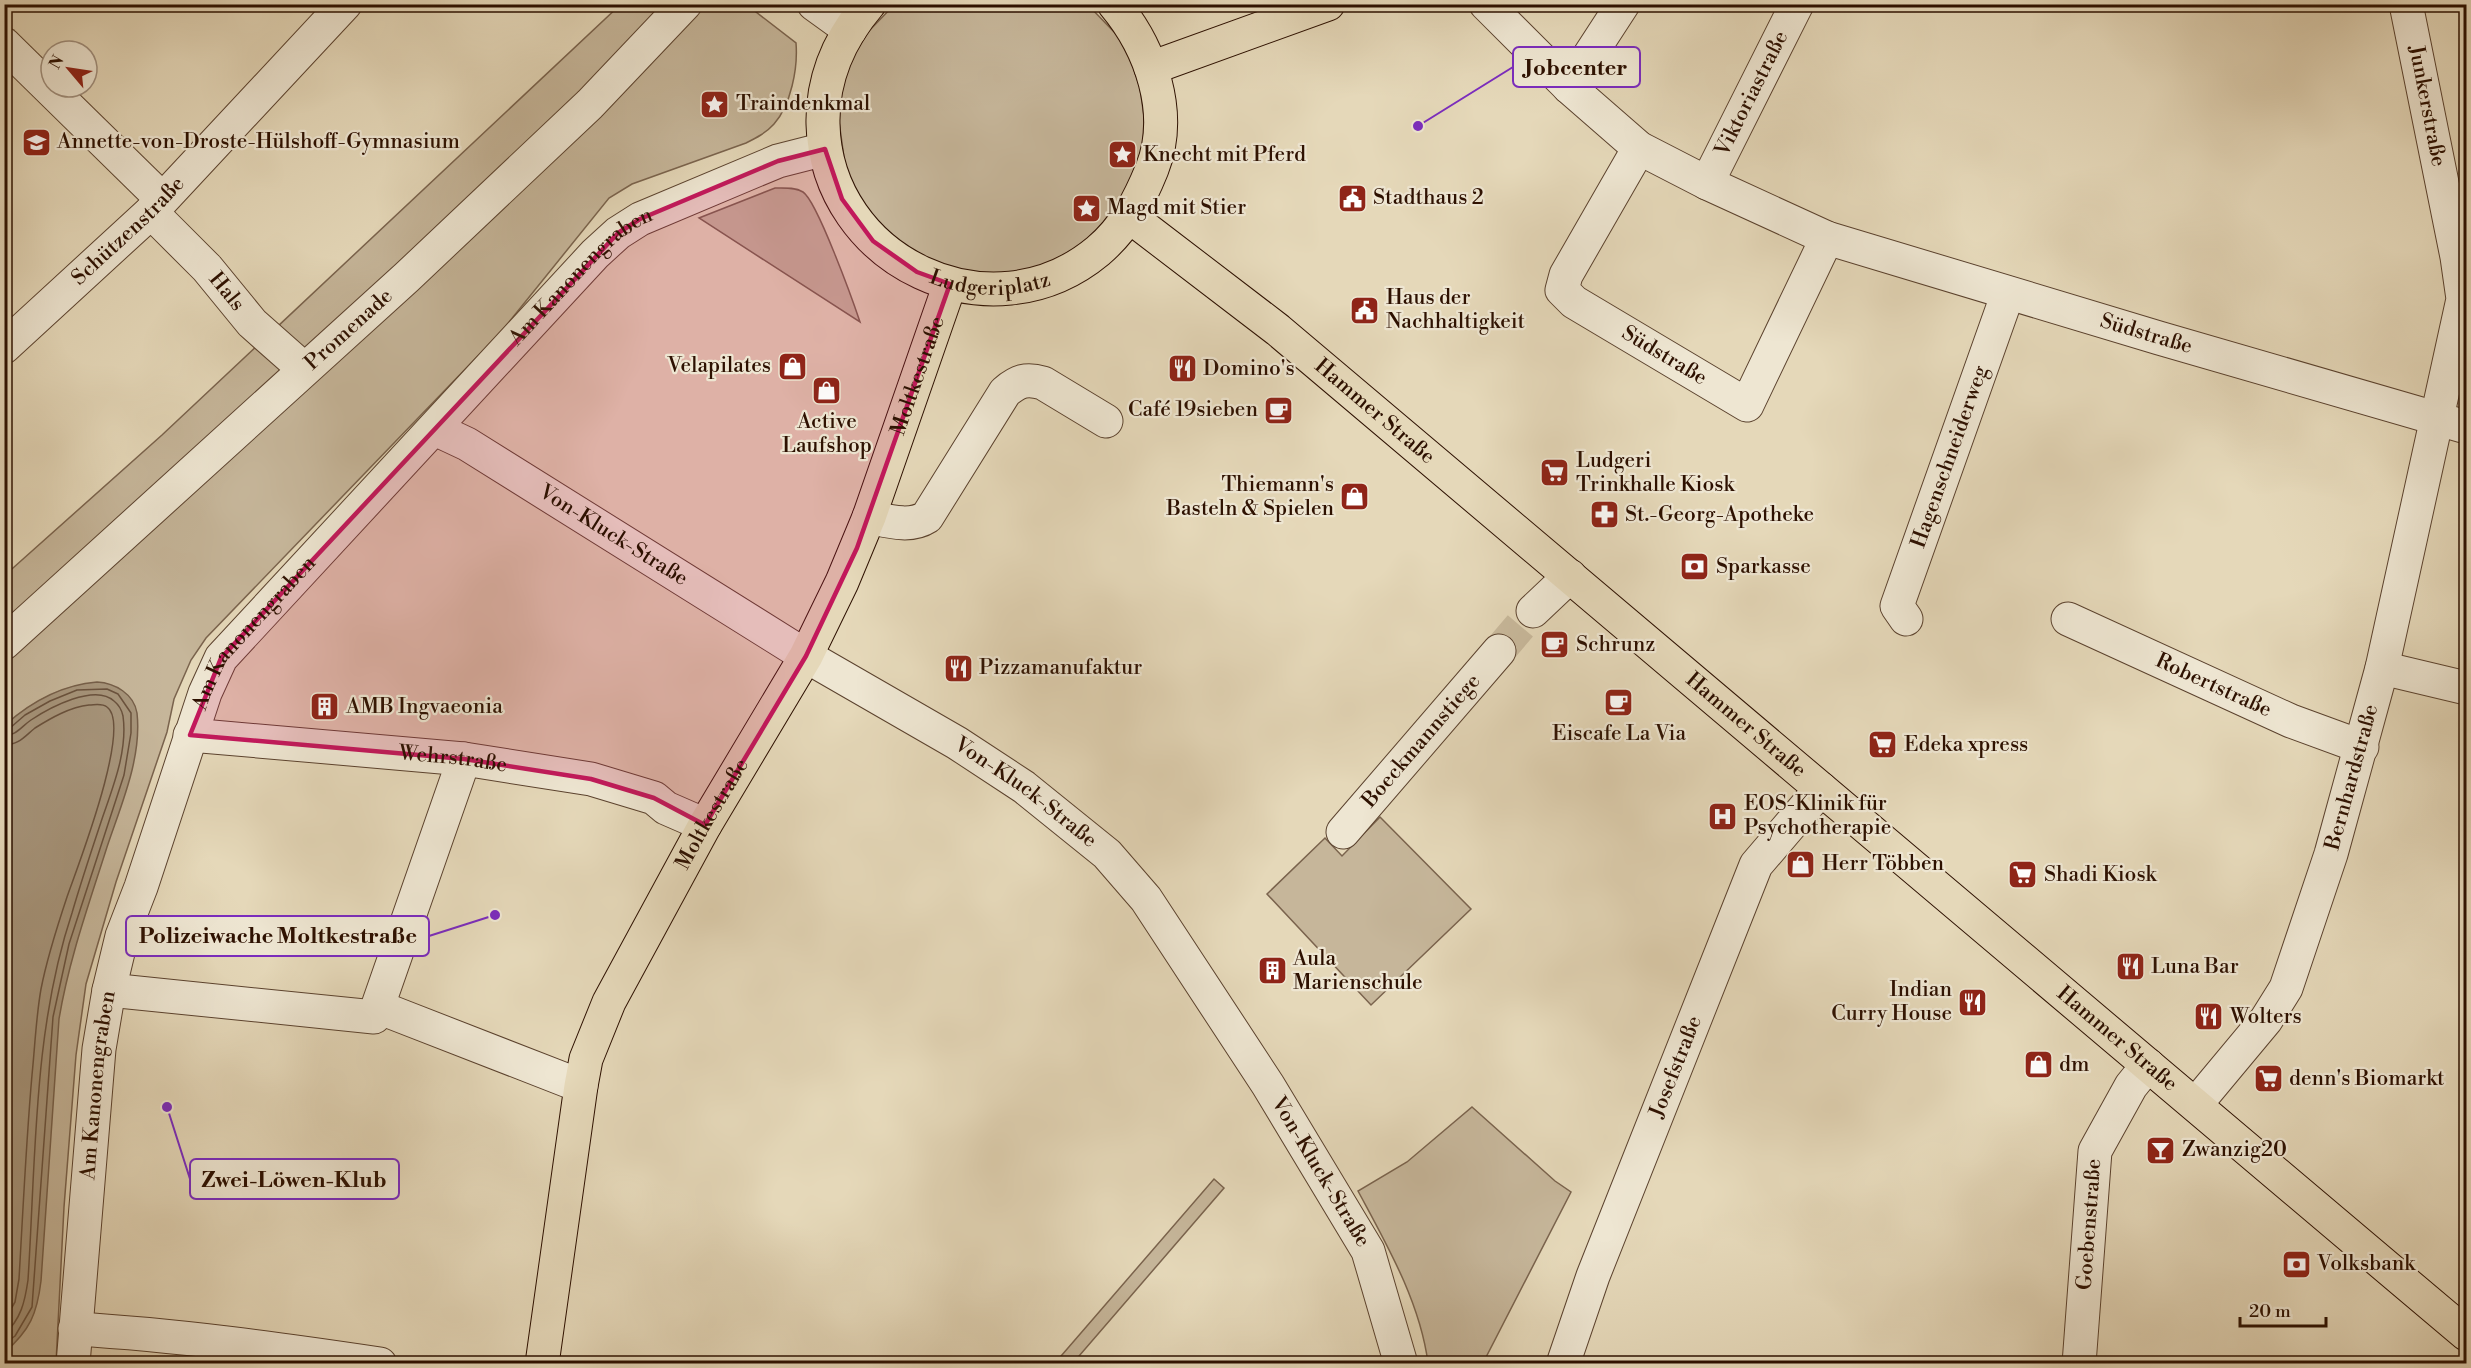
<svg xmlns="http://www.w3.org/2000/svg" width="2471" height="1368" viewBox="0 0 2471 1368" font-family="'Libre Bodoni',serif">
<style>
.green{fill:#c6b69a;stroke:#7a634d;stroke-width:1.5}
.water{fill:#a6947a;stroke:#765f49;stroke-width:1.5}
.lines{fill:none;stroke-linecap:round;stroke-linejoin:round}
.shore{stroke:#6a523d;stroke-width:1.5}
.minor-tunnel{stroke:#c9ba9d;stroke-width:33;stroke-dasharray:33 16;stroke-linecap:butt}
.minor-casing{stroke:#5b422e;stroke-width:35}
.major-casing{stroke:#2d1000;stroke-width:35}
.minor{stroke:#eee6d2;stroke-width:33}
.major{stroke:#e5d8b9;stroke-width:33}
.marked{fill:#c2185b;fill-opacity:0.2;stroke:#c2185b;stroke-width:4.5;stroke-linejoin:round}
.labels{text-anchor:middle;dominant-baseline:central;stroke-width:4.5;stroke-linejoin:round;paint-order:stroke}
.street-label{font-size:21px;fill:#2d1000;stroke:#eee6d2}
.poi-label{font-size:21px;fill:#2d1000;stroke:#eee6d2;text-anchor:start}
.leader{fill:none;stroke:#7b2cbf;stroke-width:2}
.callout-dot{fill:#7b2cbf;stroke:#eee6d2;stroke-width:2}
.callout{fill:#eee6d2;stroke:#7b2cbf;stroke-width:2}
.callout-label{font-size:22px;text-anchor:middle;font-weight:bold;fill:#2d1000}
</style>
<rect width="100%" height="100%" fill="#e5d8b9"/>
<filter id="stains"><feTurbulence type="fractalNoise" baseFrequency=".00333" numOctaves="4"/><feColorMatrix values="0 0 0 0 .2 0 0 0 0 .09 0 0 0 0 .02 0 0 0 .5 -.17"/></filter>
<radialGradient id="worn" r=".72"><stop offset=".6" stop-color="#630" stop-opacity="0"/><stop offset="1" stop-color="#630" stop-opacity=".3"/></radialGradient>
<!-- green -->
<path class="green" d="M620 5H747L796 43C798 68 791 105 774 124 766 133 756 138 746 143L632 184 609 198 501 332 206 638 191 660 174 699 167 732 116 882 86 984 76 1055 64 1207 56 1363H5L4 576 162 435Z
M894 5H1088L1117 35 1131 60 1140 88 1144 117 1143 146 1123 201 1084 244 1033 271 975 276 919 259 874 222 846 172 838 114 842 85 852 58 867 33Z
M775 188C784 188 795 187 803 192 817 201 853 301 860 322L699 218Z
M1380 817 1471 909 1371 1005 1267 894 1325 838 1342 856Z
M1472 1107 1555 1181 1571 1192 1483 1363H1428C1420 1302 1387 1245 1358 1191L1407 1162Z
M1214 1179 1224 1188 1073 1363H1055Z"/>
<!-- water -->
<path class="water" d="M97 682C115 683 134 694 137 713 142 758 121 805 107 847 89 904 69 959 59 1019L41 1281C37 1314 30 1330 5 1352V725C32 701 61 685 97 682Z"/>
<g class="lines">
<!-- shore -->
<path class="shore" d="M4 729 10 728 25 715 50 701 77 690 107 689 118 694 131 713V733L124 775 69 944 53 1017 32 1307 15 1336 4 1344
M4 736C16 736 22 726 31 720 49 708 95 683 114 701 119 705 122 711 123 716 128 752 112 789 101 822 91 852 81 882 72 913 33 1030 36 1157 28 1280 25 1301 21 1320 4 1334
M4 745C19 745 25 736 35 728 51 718 70 707 89 705 95 705 102 703 107 707 133 725 77 868 67 897 57 927 47 958 41 989 36 1017 35 1046 32 1075 26 1143 23 1211 19 1279L15 1302 4 1321"/>
<!-- minor-tunnel -->
<path class="minor-tunnel" d="M1499 651 1533 611"/>
<defs>
<g id="minor">
<path d="M814 4 850 30"/>
<path id="s1" d="M1486 4 1569 87 1639 148 1707 183 1827 238 2159 338 2466 427"/>
<path d="M4 44 162 199"/>
<path d="M1569 87 1623 4"/>
<path id="s2" d="M1639 148 1566 275 1562 290 1574 302 1747 405 1827 238"/>
<path id="s3" d="M1707 183 1797 4"/>
<path id="s4" d="M151 212 207 268 252 323 304 369"/>
<path id="s5" d="M4 347 151 212 345 4"/>
<path id="s6" d="M435 429 467 444 806 656 957 743 1024 787 1107 854 1146 899 1268 1085 1368 1251 1401 1364"/>
<path d="M869 517C888 521 910 528 927 517L1005 392C1018 381 1026 378 1043 383L1106 421"/>
<path d="M1533 611 1570 576"/>
<path id="s7" d="M1906 619 1897 606 2008 293"/>
<path id="s8" d="M2068 619 2291 721 2362 747"/>
<path id="s9" d="M4 643 407 277 590 104 685 4"/>
<path d="M2382 668 2466 688"/>
<path id="s10" d="M190 735 464 759 591 779 654 798 666 808 705 825"/>
<path id="s11" d="M1343 832 1499 651"/>
<path d="M109 990 374 1017 464 759"/>
<path d="M378 1007 581 1086"/>
<path id="s12" d="M2196 1104 2266 1020 2286 988 2331 854 2382 668 2463 299 2457 257 2406 4"/>
<path d="M75 1329C178 1335 279 1349 380 1364"/>
<path id="s13" d="M73 1364 99 1049 109 990 122 936 141 887 205 693 221 658 595 254 618 233 640 219 778 161 825 149"/>
<path id="s14" d="M1563 1364 1593 1276 1756 865 1821 789"/>
<path id="s15" d="M2079 1364 2095 1151 2131 1086 2148 1065"/>
</g>
<g id="major">
<path id="s16" d="M869 4C840 38 822 79 823 124 826 262 991 340 1098 251 1125 228 1139 201 1152 169 1174 113 1151 48 1114 4"/>
<path d="M1151 68 1328 4"/>
<path id="s17" d="M1129 216 1278 330 2466 1334"/>
<path id="s18" d="M542 1364 581 1086 586 1059 609 1002 705 825 806 656 842 582 869 517 950 284"/>
</g>
</defs>
<!-- minor casing -->
<use href="#minor" class="minor-casing"/>
<!-- major casing -->
<use href="#major" class="major-casing"/>
<!-- minor -->
<use href="#minor" class="minor"/>
<!-- major -->
<use href="#major" class="major"/>
</g>
<!-- marked area -->
<path class="marked" d="M825 149 842 199 873 241 917 272 950 284 857 548 806 656 705 825 654 798 591 779 464 759 190 735 221 658 618 233 640 219 778 161Z"/>
<!-- icons -->
<defs>
<symbol id="sight-square" viewBox="-11 -11 22 22"><rect x="-9" y="-9" width="18" height="18" rx="4" fill="#8f2418" stroke="#eee6d2"/><path d="M0-6L1.8-2.2L6-1.7L2.9 1.2L3.7 5.4L0 3.3L-3.7 5.4L-2.9 1.2L-6-1.7L-1.8-2.2Z" fill="#fff"/></symbol>
<symbol id="school-square" viewBox="-11 -11 22 22"><rect x="-9" y="-9" width="18" height="18" rx="4" fill="#8f2418" stroke="#eee6d2"/><path d="M0-5L7-2L0 1L-7-2ZM-4 1L0 2.5L4 1V4Q0 6-4 4Z" fill="#fff"/></symbol>
<symbol id="civic-square" viewBox="-11 -11 22 22"><rect x="-9" y="-9" width="18" height="18" rx="4" fill="#8f2418" stroke="#eee6d2"/><path d="M-.6-6.5H3V-4.5H.6V-3L4-1V1h2V6H-6V1h2V-1L-.6-3ZM-1.2 2.5V6h2.4V2.5Z" fill="#fff"/></symbol>
<symbol id="shop-square" viewBox="-11 -11 22 22"><rect x="-9" y="-9" width="18" height="18" rx="4" fill="#8f2418" stroke="#eee6d2"/><path d="M-5-2.5h2.3a2.7 3.5 0 0 1 5.4 0H5L5.5 6h-11ZM-1.5-2.5h3a1.5 2.3 0 0 0-3 0Z" fill="#fff"/></symbol>
<symbol id="restaurant-square" viewBox="-11 -11 22 22"><rect x="-9" y="-9" width="18" height="18" rx="4" fill="#8f2418" stroke="#eee6d2"/><path d="M-5-6h1v4h1v-4h1v4h1v-4h1v5L-1.5 .5V6h-2V.5L-5-1ZM5-6V6H3V1.5H1.5Q1.5-4 5-6Z" fill="#fff"/></symbol>
<symbol id="cafe-square" viewBox="-11 -11 22 22"><rect x="-9" y="-9" width="18" height="18" rx="4" fill="#8f2418" stroke="#eee6d2"/><path d="M-5.5-4.5H6V0H3Q3 3.5 0 3.5H-2.5Q-5.5 3.5-5.5 0ZM3-3.2v2h1.7v-2ZM-6 4.5H4V6H-6Z" fill="#fff"/></symbol>
<symbol id="supermarket-square" viewBox="-11 -11 22 22"><rect x="-9" y="-9" width="18" height="18" rx="4" fill="#8f2418" stroke="#eee6d2"/><path d="M-6-5.5h2.5l.6 2H6L4.5 2H-2.5L-4.4-4H-6ZM-1.5 3.2a1.3 1.3 0 1 0 .1 0ZM3 3.2a1.3 1.3 0 1 0 .1 0Z" fill="#fff"/></symbol>
<symbol id="pharmacy-square" viewBox="-11 -11 22 22"><rect x="-9" y="-9" width="18" height="18" rx="4" fill="#8f2418" stroke="#eee6d2"/><path d="M-2-6h4v4h4v4h-4v4h-4v-4h-4v-4h4Z" fill="#fff"/></symbol>
<symbol id="bank-square" viewBox="-11 -11 22 22"><rect x="-9" y="-9" width="18" height="18" rx="4" fill="#8f2418" stroke="#eee6d2"/><path d="M-6-4H6V4H-6ZM0-2.3a2.3 2.3 0 1 0 0 4.6a2.3 2.3 0 1 0 0-4.6Z" fill="#fff"/></symbol>
<symbol id="building-square" viewBox="-11 -11 22 22"><rect x="-9" y="-9" width="18" height="18" rx="4" fill="#8f2418" stroke="#eee6d2"/><path d="M-4-6H4V6H1V3H-1V6H-4ZM-2.5-4.3h1.7v1.8h-1.7ZM.8-4.3h1.7v1.8H.8ZM-2.5-1h1.7V.8h-1.7ZM.8-1h1.7V.8H.8Z" fill="#fff"/></symbol>
<symbol id="hospital-square" viewBox="-11 -11 22 22"><rect x="-9" y="-9" width="18" height="18" rx="4" fill="#8f2418" stroke="#eee6d2"/><path d="M-5-5h3v3.5h4V-5h3V5h-3V1.5h-4V5h-3Z" fill="#fff"/></symbol>
<symbol id="bar-square" viewBox="-11 -11 22 22"><rect x="-9" y="-9" width="18" height="18" rx="4" fill="#8f2418" stroke="#eee6d2"/><path d="M-6-5H6L.8 .8V4.5H3.5V6h-7V4.5H-.8V.8Z" fill="#fff"/></symbol>
</defs>
<g fill-rule="evenodd">
<use href="#sight-square" x="698" y="88" width="33" height="33"/>
<use href="#school-square" x="20" y="126" width="33" height="33"/>
<use href="#sight-square" x="1106" y="138" width="33" height="33"/>
<use href="#civic-square" x="1336" y="182" width="33" height="33"/>
<use href="#sight-square" x="1070" y="192" width="33" height="33"/>
<use href="#civic-square" x="1348" y="294" width="33" height="33"/>
<use href="#shop-square" x="776" y="350" width="33" height="33"/>
<use href="#restaurant-square" x="1166" y="352" width="33" height="33"/>
<use href="#shop-square" x="810" y="374" width="33" height="33"/>
<use href="#cafe-square" x="1262" y="394" width="33" height="33"/>
<use href="#supermarket-square" x="1538" y="456" width="33" height="33"/>
<use href="#shop-square" x="1338" y="480" width="33" height="33"/>
<use href="#pharmacy-square" x="1588" y="498" width="33" height="33"/>
<use href="#bank-square" x="1678" y="550" width="33" height="33"/>
<use href="#cafe-square" x="1538" y="628" width="33" height="33"/>
<use href="#restaurant-square" x="942" y="652" width="33" height="33"/>
<use href="#cafe-square" x="1602" y="686" width="33" height="33"/>
<use href="#building-square" x="308" y="690" width="33" height="33"/>
<use href="#supermarket-square" x="1866" y="728" width="33" height="33"/>
<use href="#hospital-square" x="1706" y="800" width="33" height="33"/>
<use href="#shop-square" x="1784" y="848" width="33" height="33"/>
<use href="#supermarket-square" x="2006" y="858" width="33" height="33"/>
<use href="#restaurant-square" x="2114" y="950" width="33" height="33"/>
<use href="#building-square" x="1256" y="954" width="33" height="33"/>
<use href="#restaurant-square" x="1956" y="986" width="33" height="33"/>
<use href="#restaurant-square" x="2192" y="1000" width="33" height="33"/>
<use href="#shop-square" x="2022" y="1048" width="33" height="33"/>
<use href="#supermarket-square" x="2252" y="1062" width="33" height="33"/>
<use href="#bar-square" x="2144" y="1134" width="33" height="33"/>
<use href="#bank-square" x="2280" y="1248" width="33" height="33"/>
</g>
<g class="labels">
<!-- street labels -->
<g class="street-label">
<text stroke="none"><textPath href="#s3" startOffset="100">Viktoriastraße</textPath></text>
<text transform="translate(2427 106) rotate(79)">Junkerstraße</text>
<text stroke="none"><textPath href="#s5" startOffset="170">Schützenstraße</textPath></text>
<text stroke="none"><textPath href="#s16" startOffset="390">Ludgeriplatz</textPath></text>
<text stroke="none"><textPath href="#s13" startOffset="1252">Am Kanonengraben</textPath></text>
<text stroke="none"><textPath href="#s4" startOffset="110">Hals</textPath></text>
<text stroke="none"><textPath href="#s9" startOffset="466">Promenade</textPath></text>
<text stroke="none"><textPath href="#s1" startOffset="752">Südstraße</textPath></text>
<text stroke="none"><textPath href="#s2" startOffset="284">Südstraße</textPath></text>
<text stroke="none"><textPath href="#s18" startOffset="1070">Moltkestraße</textPath></text>
<text stroke="none"><textPath href="#s17" startOffset="314">Hammer Straße</textPath></text>
<text stroke="none"><textPath href="#s7" startOffset="174">Hagenschneiderweg</textPath></text>
<text stroke="none"><textPath href="#s6" startOffset="208">Von-Kluck-Straße</textPath></text>
<text stroke="none"><textPath href="#s13" startOffset="766">Am Kanonengraben</textPath></text>
<text stroke="none"><textPath href="#s8" startOffset="160">Robertstraße</textPath></text>
<text stroke="none"><textPath href="#s17" startOffset="800">Hammer Straße</textPath></text>
<text stroke="none"><textPath href="#s11" startOffset="120">Boeckmannstiege</textPath></text>
<text stroke="none"><textPath href="#s10" startOffset="264">Wehrstraße</textPath></text>
<text stroke="none"><textPath href="#s12" startOffset="368">Bernhardstraße</textPath></text>
<text stroke="none"><textPath href="#s6" startOffset="694">Von-Kluck-Straße</textPath></text>
<text stroke="none"><textPath href="#s18" startOffset="584">Moltkestraße</textPath></text>
<text stroke="none"><textPath href="#s17" startOffset="1286">Hammer Straße</textPath></text>
<text stroke="none"><textPath href="#s14" startOffset="318">Josefstraße</textPath></text>
<text stroke="none"><textPath href="#s13" startOffset="280">Am Kanonengraben</textPath></text>
<text stroke="none"><textPath href="#s6" startOffset="1180">Von-Kluck-Straße</textPath></text>
<text stroke="none"><textPath href="#s15" startOffset="140">Goebenstraße</textPath></text>
</g>
<!-- poi labels -->
<g class="poi-label">
<text x="736" y="104">Traindenkmal</text>
<text x="57" y="142">Annette-von-Droste-Hülshoff-Gymnasium</text>
<text x="1143" y="155">Knecht mit Pferd</text>
<text x="1373" y="198">Stadthaus 2</text>
<text x="1107" y="208">Magd mit Stier</text>
<text x="1386" y="298">Haus der<tspan x="1386" dy="24">Nachhaltigkeit</tspan></text>
<text x="771" y="366" text-anchor="end">Velapilates</text>
<text x="1203" y="369">Domino's</text>
<text x="1258" y="410" text-anchor="end">Café 19sieben</text>
<text x="827" y="422" text-anchor="middle">Active<tspan x="827" dy="24">Laufshop</tspan></text>
<text x="1576" y="461">Ludgeri<tspan x="1576" dy="24">Trinkhalle Kiosk</tspan></text>
<text x="1334" y="485" text-anchor="end">Thiemann's<tspan x="1334" dy="24">Basteln &amp; Spielen</tspan></text>
<text x="1625" y="515">St.-Georg-Apotheke</text>
<text x="1716" y="567">Sparkasse</text>
<text x="1576" y="645">Schrunz</text>
<text x="979" y="668">Pizzamanufaktur</text>
<text x="346" y="707">AMB Ingvaeonia</text>
<text x="1619" y="734" text-anchor="middle">Eiscafe La Via</text>
<text x="1904" y="745">Edeka xpress</text>
<text x="1744" y="804">EOS-Klinik für<tspan x="1744" dy="24">Psychotherapie</tspan></text>
<text x="1822" y="864">Herr Többen</text>
<text x="2044" y="875">Shadi Kiosk</text>
<text x="1293" y="959">Aula<tspan x="1293" dy="24">Marienschule</tspan></text>
<text x="2151" y="967">Luna Bar</text>
<text x="1952" y="990" text-anchor="end">Indian<tspan x="1952" dy="24">Curry House</tspan></text>
<text x="2230" y="1017">Wolters</text>
<text x="2059" y="1065">dm</text>
<text x="2289" y="1079">denn's Biomarkt</text>
<text x="2182" y="1150">Zwanzig20</text>
<text x="2317" y="1264">Volksbank</text>
</g>
</g>
<!-- callouts -->
<path class="leader" d="M1418 126L1513 67M495 915L429 936M167 1107L190 1179"/>
<g class="callout-dot">
<circle cx="1418" cy="126" r="6"/>
<circle cx="495" cy="915" r="6"/>
<circle cx="167" cy="1107" r="6"/>
</g>
<g class="callout">
<rect x="1513" y="47" width="127" height="40" rx="6"/>
<rect x="126" y="916" width="303" height="40" rx="6"/>
<rect x="190" y="1159" width="209" height="40" rx="6"/>
</g>
<g class="callout-label">
<text x="1576" y="75">Jobcenter</text>
<text x="278" y="943">Polizeiwache Moltkestraße</text>
<text x="294" y="1187">Zwei-Löwen-Klub</text>
</g>
<!-- margin -->
<rect width="2471" height="1368" fill="none" stroke="#e5d8b9" stroke-width="24"/>
<rect x="6" y="6" width="2459" height="1356" fill="none" stroke="#2d1000" stroke-width="3"/>
<rect x="12" y="12" width="2447" height="1344" fill="none" stroke="#2d1000" stroke-width="1.5"/>
<!-- north arrow -->
<g transform="translate(69 69) rotate(299)"><circle r="28" fill="#eee6d2" stroke="#a1907e" stroke-width="1.5"/>
<path d="M0-4.5L10 22L0 15L-10 22Z" fill="#8f2418"/>
<text y="-9" font-size="16" font-weight="bold" text-anchor="middle" fill="#2d1000">N</text>
</g>
<!-- scale -->
<path d="M2240 1317v9h86v-9" fill="none" stroke="#2d1000" stroke-width="3"/>
<text x="2249" y="1317" font-size="18" fill="#2d1000" stroke="#eee6d2" stroke-width="4.5" paint-order="stroke">20 m</text>
<rect width="100%" height="100%" filter="url(#stains)"/>
<rect width="100%" height="100%" fill="url(#worn)"/>
</svg>
